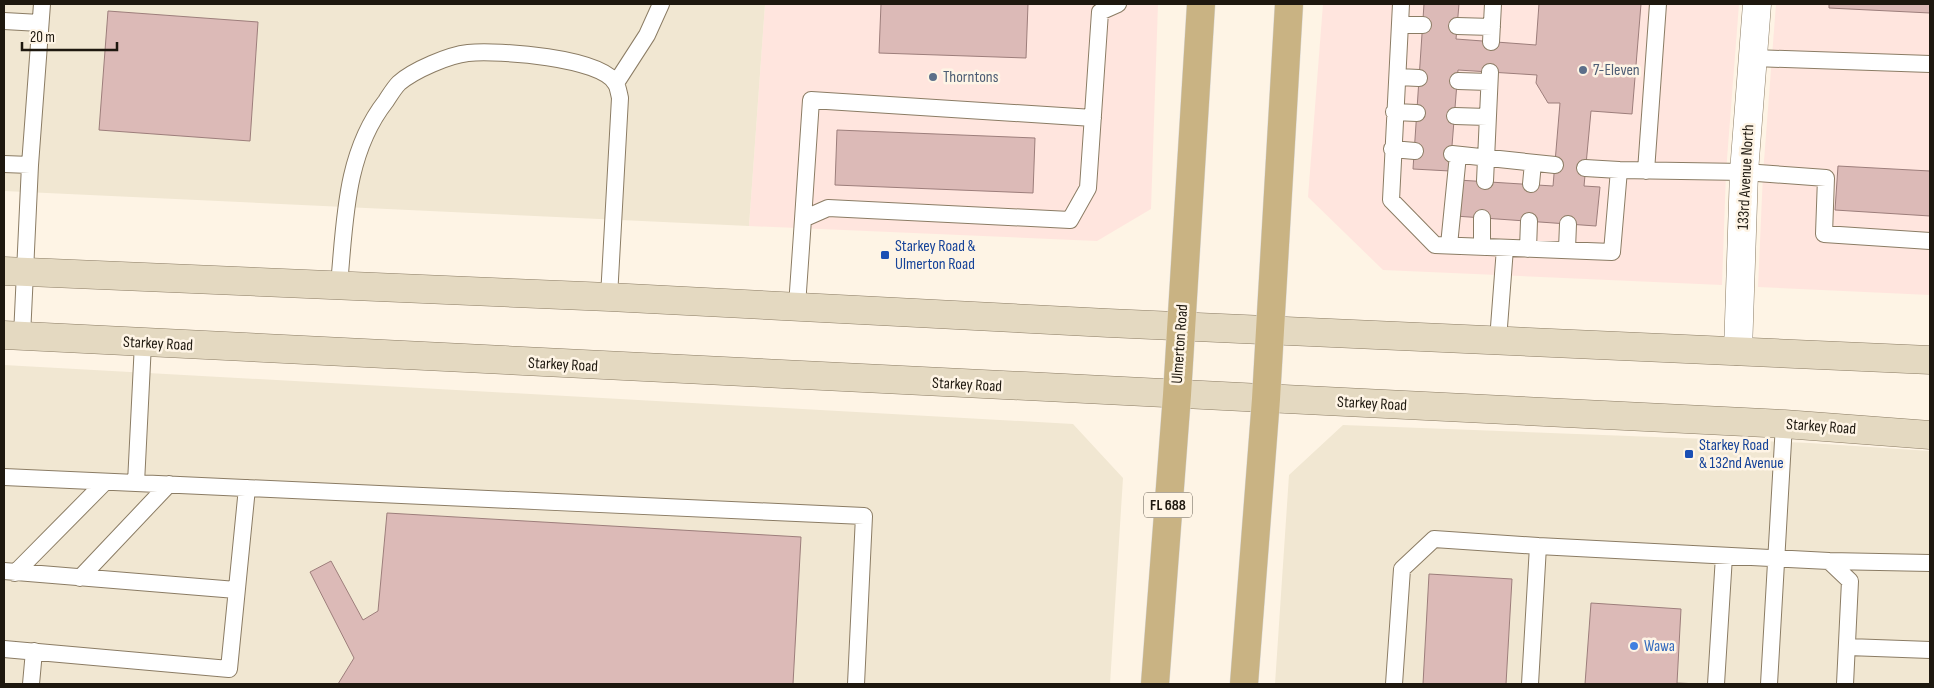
<svg xmlns="http://www.w3.org/2000/svg" width="1934" height="688" viewBox="0 0 1934 688" font-family="'Sofia Sans Condensed',sans-serif">
<style>
.commercial{fill:#ffe5de}
.industrial{fill:#f1e7d2}
.building{fill:#dcbab7;stroke:#9d7e7b}
.lines{fill:none;stroke-linecap:round;stroke-linejoin:round}
.lane-casing{stroke:#8b7c64;stroke-width:18}
.street-casing{stroke:#8b7c64;stroke-width:29}
.secondary-casing{stroke:#8b7c64;stroke-width:29}
.primary-casing{stroke:#dbdad9;stroke-width:29}
.lane{stroke:#fff;stroke-width:16}
.street{stroke:#fff;stroke-width:28}
.secondary{stroke:#e4d9c1;stroke-width:28}
.primary{stroke:#c9b383;stroke-width:28}
.service-dot{fill:#5c6f8a;stroke:#fef4e5;stroke-width:2}
.transit-dot{fill:#1a4fb4;stroke:#fef4e5;stroke-width:2}
.shop-dot{fill:#3f7fe0;stroke:#fef4e5;stroke-width:2}
.labels{text-anchor:middle;dominant-baseline:central;stroke-width:5;stroke-linejoin:round;paint-order:stroke}
.shield{fill:#fef4e5;stroke:#615a4f;stroke-width:1}
.shield-label{font-size:15px;font-weight:bold;fill:#1e180f}
.service-label{font-size:16px;fill:#4e5e75;stroke:#fef4e5;text-anchor:start}
.street-label{font-size:16px;fill:#1e180f;stroke:#fef4e5}
.transit-label{font-size:16px;fill:#164399;stroke:#fef4e5;text-anchor:start}
.shop-label{font-size:16px;fill:#366cbe;stroke:#fef4e5;text-anchor:start}
</style>
<rect width="100%" height="100%" fill="#fef4e5"/>
<!-- commercial -->
<path class="commercial" d="M765 4H1158L1151 209 1097 241 749 226Z
M1323 4H1739L1726 172 1722 285 1383 270 1308 197Z
M1776 4H1930V295L1758 287 1763 174Z"/>
<!-- industrial -->
<path class="industrial" d="M4 4H765L749 226 4 191Z
M4 365 1073 424 1123 478 1110 684H4Z
M1343 425 1810 443 1930 451V684H1275L1289 475Z"/>
<!-- building -->
<path class="building" d="M881 4H1028L1026 58 879 53Z
M1424 4H1459L1456 39 1536 45 1539 4H1641L1632 114 1591 111 1584 186 1600 187 1596 226 1455 216 1458 180 1553 186 1560 103H1548L1536 83 1537 75 1458 70 1450 171 1413 169Z
M1829 4H1930V13L1829 8Z
M108 11 258 22 250 141 99 130Z
M837 130 1035 138 1033 193 835 185Z
M1838 166 1930 171V216L1835 210Z
M387 513 801 537 793 684H338L354 658 310 572 331 561 363 620 378 611Z
M1429 574 1512 579 1506 684H1423Z
M1591 603 1681 609 1677 683 1700 684H1585Z"/>
<g class="lines">
<defs>
<path id="lane" d="M1401 4 1391 200 1435 245 1612 252 1619 170 1744 172 1826 178 1824 234 1930 241
M4 21 40 23
M1400 25H1423
M1457 26 1492 27
M1491 42 1493 4
M1754 58 1930 64
M1398 77 1419 78
M1458 81 1489 82
M616 83 647 35 661 4
M1394 112 1417 113
M1455 116 1487 117
M1392 149 1415 151
M1452 154 1555 165
M4 164 30 165
M1585 168 1619 170
M1646 171 1658 4
M1485 181 1490 72
M1531 184 1533 163
M803 219 811 100 1093 118
M1449 245 1458 155
M1482 247V218
M1528 249 1529 221
M1567 249 1568 224
M339 285C345 221 345 153 386 101 390 95 394 88 399 83 414 70 449 55 468 53 497 50 602 57 616 84 618 87 619 94 620 98L609 297
M797 306 803 219 828 208 1070 220 1088 188 1100 12 1118 4
M22 336 30 165 42 4
M1498 340 1505 248
M143 343 136 483 864 516 856 684
M4 477 136 483
M1829 561 1930 563
M4 571 236 590
M15 573 105 482
M80 578 169 484
M1848 647 1930 650
M4 649 229 669 247 488
M31 684 34 651
M1394 684 1402 569 1434 539 1538 546
M1530 684 1538 546 1829 561 1850 581 1845 684
M1716 684 1724 556
M1769 684 1784 424"/>
<path id="street" d="M1738 351 1744 172 1757 4"/>
<path id="secondary" d="M4 271 609 297 1108 323 1930 360
M4 335 1784 424 1930 435"/>
<path id="primary" d="M1155 684 1177 395 1201 4
M1244 684 1266 399 1289 4"/>
</defs>
<!-- lane casing -->
<use href="#lane" class="lane-casing"/>
<!-- street casing -->
<use href="#street" class="street-casing"/>
<!-- secondary casing -->
<use href="#secondary" class="secondary-casing"/>
<!-- primary casing -->
<use href="#primary" class="primary-casing"/>
<!-- lane -->
<use href="#lane" class="lane"/>
<!-- street -->
<use href="#street" class="street"/>
<!-- secondary -->
<use href="#secondary" class="secondary"/>
<!-- primary -->
<use href="#primary" class="primary"/>
</g>
<!-- markers -->
<g class="service-dot">
<circle cx="1583" cy="70" r="5"/>
<circle cx="933" cy="77" r="5"/>
</g>
<g class="transit-dot">
<rect x="880" y="250" width="10" height="10" rx="2.5"/>
<rect x="1684" y="449" width="10" height="10" rx="2.5"/>
</g>
<circle class="shop-dot" cx="1634" cy="646" r="5"/>
<g class="labels">
<!-- shield labels -->
<rect class="shield" x="1144" y="492.5" width="48" height="25" rx="4"/>
<g class="shield-label">
<text x="1168" y="505">FL 688</text>
</g>
<!-- service labels -->
<g class="service-label">
<text x="1593" y="70">7-Eleven</text>
<text x="943" y="77">Thorntons</text>
</g>
<!-- street labels -->
<g class="street-label">
<text transform="translate(1746 177) rotate(-87)">133rd Avenue North</text>
<text transform="translate(158 344) rotate(3)">Starkey Road</text>
<text transform="translate(1180 344) rotate(-86)">Ulmerton Road</text>
<text transform="translate(563 365) rotate(3)">Starkey Road</text>
<text transform="translate(967 385) rotate(3)">Starkey Road</text>
<text transform="translate(1372 404) rotate(3)">Starkey Road</text>
<text transform="translate(1821 427) rotate(4)">Starkey Road</text>
</g>
<!-- transit labels -->
<g class="transit-label">
<text x="895" y="246">Starkey Road &amp;<tspan x="895" dy="18">Ulmerton Road</tspan></text>
<text x="1699" y="445">Starkey Road<tspan x="1699" dy="18">&amp; 132nd Avenue</tspan></text>
</g>
<!-- shop labels -->
<g class="shop-label">
<text x="1644" y="646">Wawa</text>
</g>
</g>
<!-- border -->
<rect width="1934" height="688" fill="none" stroke="#1e180f" stroke-width="10"/>
<!-- scale -->
<path d="M22 42v8h95v-8" fill="none" stroke="#1e180f" stroke-width="2.5"/>
<text x="30" y="42" font-size="15" fill="#1e180f" stroke="#fef4e5" stroke-width="4" paint-order="stroke">20 m</text>
</svg>
